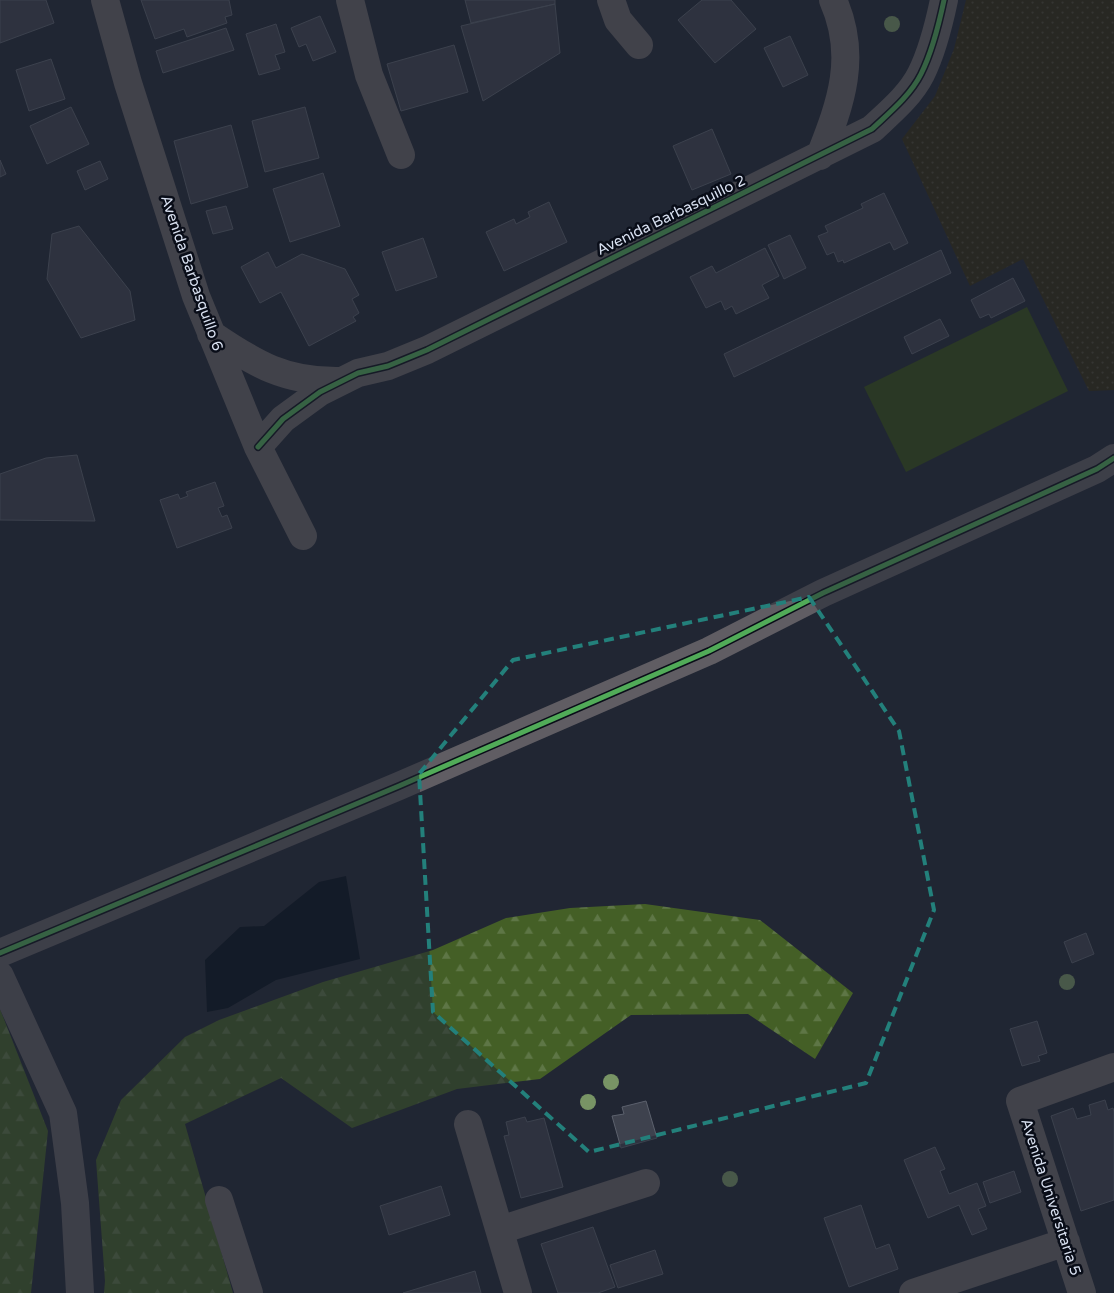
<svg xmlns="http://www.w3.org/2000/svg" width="1114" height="1293" viewBox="0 0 1114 1293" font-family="'Varela Round',sans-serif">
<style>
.green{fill:#354f14}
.forest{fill:url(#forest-firs)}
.sand{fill:url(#sand-dots)}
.water{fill:#030f1b}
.building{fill:#3e424e;stroke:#5c616d}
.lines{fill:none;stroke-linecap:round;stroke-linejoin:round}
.street{stroke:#686467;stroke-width:28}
.secondary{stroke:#605d63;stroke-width:28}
.cycleway-casing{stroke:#090d18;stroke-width:8}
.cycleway{stroke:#51ab58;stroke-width:5}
.tree{fill:#789465}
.marked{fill:none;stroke:#23807b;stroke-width:4;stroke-dasharray:10 6;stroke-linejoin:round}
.labels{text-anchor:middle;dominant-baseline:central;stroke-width:5;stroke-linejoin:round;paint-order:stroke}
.street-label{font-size:15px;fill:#d7dfef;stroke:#090d18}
</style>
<defs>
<pattern id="forest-firs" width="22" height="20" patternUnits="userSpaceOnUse" patternTransform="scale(1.25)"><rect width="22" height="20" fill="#445f26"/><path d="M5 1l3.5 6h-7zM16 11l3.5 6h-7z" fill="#5e7646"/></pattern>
<pattern id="sand-dots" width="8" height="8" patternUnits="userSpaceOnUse" patternTransform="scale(1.25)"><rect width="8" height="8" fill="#312a10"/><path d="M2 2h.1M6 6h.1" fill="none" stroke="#4e4833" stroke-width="1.8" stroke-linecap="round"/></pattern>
</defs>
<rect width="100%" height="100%" fill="#212633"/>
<!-- green -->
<path class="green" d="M1027 307 1068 391 906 472 864 387Z"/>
<!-- forest -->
<path class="forest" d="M645 904 760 920 853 993 815 1059 748 1014 631 1015 540 1079 457 1089 352 1128 281 1078 185 1124 233 1293H104L105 1281 96 1160 121 1100 185 1037 219 1020 323 982 433 950 506 918 570 908Z
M0 1009 48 1131 31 1293H0Z"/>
<!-- sand -->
<path class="sand" d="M966 0H1114V390L1089 391 1023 259 970 286 902 139 935 96 954 49Z"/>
<!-- water -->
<path class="water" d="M346 876 360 959 276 980 228 1008 207 1012 205 960 240 927 264 926 319 882Z"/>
<!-- building -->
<path class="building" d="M0 0H46L54 23 0 43Z
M141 0H229L232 15 225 17 227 23 187 37 184 29 155 39Z
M465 0H555V4L471 23Z
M702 0H731L756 29 715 63 678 20Z
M555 4 560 53 483 101 461 26Z
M320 16 336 52 313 61 306 44 299 47 291 28Z
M276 24 285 52 275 55 280 69 259 75 246 34Z
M226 28 234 50 163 73 156 51Z
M790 36 808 75 783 87 764 48Z
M454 45 468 92 401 111 387 64Z
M51 59 65 99 29 111 16 70Z
M71 107 89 144 47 164 30 126Z
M305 107 319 158 265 172 252 121Z
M231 125 248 187 191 204 174 141Z
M712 129 731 174 692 190 673 146Z
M0 160 6 174 0 177Z
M100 161 108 179 85 190 77 171Z
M323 173 340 226 290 242 273 189Z
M884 193 908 243 894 250 890 242 844 263 843 260 838 262 834 252 827 255 818 236 828 232 825 226 863 208 861 204Z
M549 202 567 242 504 271 486 232 514 219 516 224 530 217 528 212Z
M226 206 233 229 213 234 206 211Z
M79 226 130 291 135 320 81 338 47 279 52 234Z
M790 235 806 268 784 279 768 245Z
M423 238 437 277 396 291 382 252Z
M765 248 779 276 762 285 769 298 736 314 732 306 725 310 721 301 706 308 690 277 712 266 716 273Z
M941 250 951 273 734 377 724 354Z
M268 252 276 268 302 254 345 269 359 295 352 299 359 313 353 317 356 321 309 346 281 292 260 303 241 267Z
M1013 278 1025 301 991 318 989 314 980 318 971 300Z
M940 319 949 336 912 354 904 337Z
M77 455 95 521 0 520V474L46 458Z
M215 482 224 506 218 508 222 517 227 515 232 528 177 548 160 500 178 494 180 499 188 496 186 492Z
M1086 933 1094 954 1072 963 1064 942Z
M1037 1021 1047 1053 1038 1056 1040 1061 1022 1066 1010 1029Z
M1105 1100 1108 1110 1113 1108 1114 1112V1200L1081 1211 1051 1116 1073 1108 1077 1119 1091 1115 1089 1105Z
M646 1101 657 1138 621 1148 612 1116 624 1114 622 1107Z
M525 1117 527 1122 544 1118 563 1187 521 1198 504 1136 509 1135 506 1122Z
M935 1147 945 1169 940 1171 949 1194 977 1183 986 1206 978 1209 987 1229 972 1235 959 1205 928 1218 904 1160Z
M1014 1171 1021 1192 990 1203 983 1182Z
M441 1186 450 1215 389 1235 380 1206Z
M861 1205 876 1249 889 1244 898 1269 849 1287 824 1218Z
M593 1227 615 1287 598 1293H558L541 1244Z
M655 1250 663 1274 618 1288 610 1265Z
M475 1271 481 1293H403Z"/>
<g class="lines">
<!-- street -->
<path class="street" d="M105 0 128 83 196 296 258 447 303 536
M350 0 369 75 401 155
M611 0 618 20 639 45
M820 156C841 103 858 56 833 0
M211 334C255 364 285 382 340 381
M258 447 283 419 320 392 358 373 388 366 427 350 872 129C889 113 910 96 921 74 932 52 939 24 944 0
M468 1124 518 1293
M219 1200 249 1293
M500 1230 646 1183
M913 1293 1066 1242
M1082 1293 1020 1101 1114 1067"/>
<!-- secondary -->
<path class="secondary" d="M0 953 399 786 709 651 823 593 1097 469 1114 458
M0 976 63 1113 75 1203 80 1293"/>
<defs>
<path id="cycleway" d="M258 447 283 419 320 392 358 373 388 366 427 350 872 129C889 113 910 96 921 74 932 52 939 24 944 0
M0 953 399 786 709 651 823 593 1097 469 1114 458"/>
</defs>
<!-- cycleway casing -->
<use href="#cycleway" class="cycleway-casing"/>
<!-- cycleway -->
<use href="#cycleway" class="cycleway"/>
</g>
<!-- trees -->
<g class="tree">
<circle cx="892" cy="24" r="8"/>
<circle cx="1067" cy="982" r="8"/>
<circle cx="611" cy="1082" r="8"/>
<circle cx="588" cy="1102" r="8"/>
<circle cx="730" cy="1179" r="8"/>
</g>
<!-- marked area -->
<path d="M0 0H1114V1293H0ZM809 597 899 731 934 910 866 1083 589 1152 433 1012 419 774 513 660Z" fill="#212633" fill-opacity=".55" fill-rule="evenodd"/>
<path class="marked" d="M809 597 899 731 934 910 866 1083 589 1152 433 1012 419 774 513 660Z"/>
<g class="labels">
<!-- street labels -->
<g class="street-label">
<text transform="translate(671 215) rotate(-26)">Avenida Barbasquillo 2</text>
<text transform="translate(192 273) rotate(71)">Avenida Barbasquillo 6</text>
<text transform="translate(1051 1197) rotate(72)">Avenida Universitaria 5</text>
</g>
</g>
</svg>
